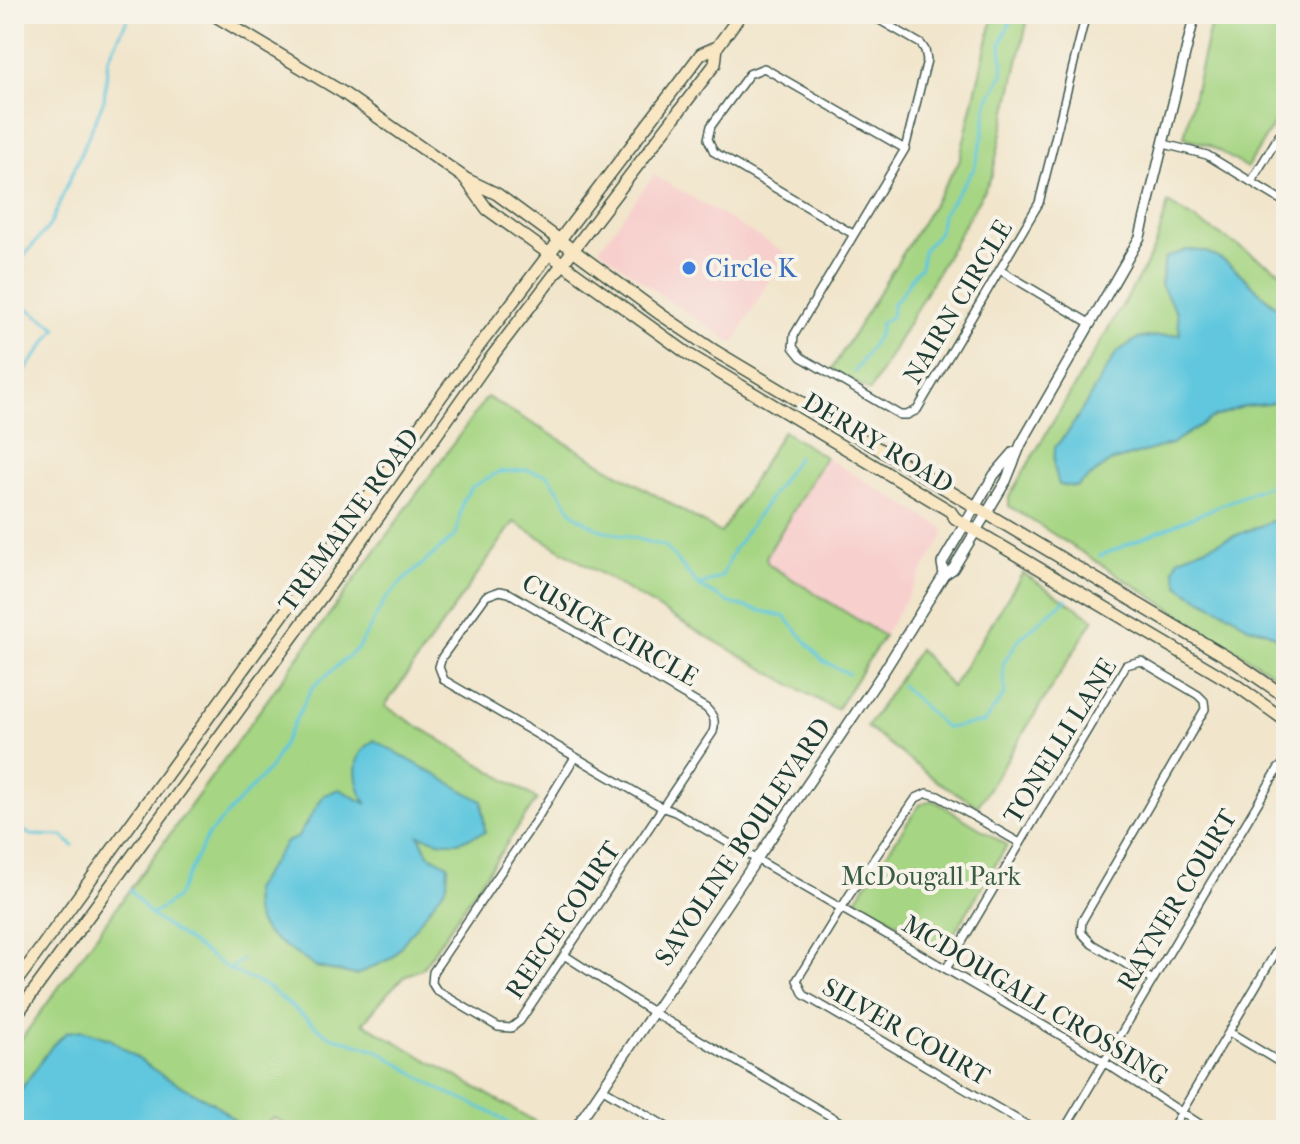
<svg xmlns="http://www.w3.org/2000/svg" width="1300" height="1144" viewBox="0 0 1300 1144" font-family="'IM FELL French Canon',serif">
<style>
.built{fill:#f7d0ce}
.green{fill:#a6d583;stroke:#62895c;stroke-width:2}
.water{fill:#61c7de;stroke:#408289;stroke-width:2}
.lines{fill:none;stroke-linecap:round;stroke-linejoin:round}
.stream{stroke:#61c7de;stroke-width:3}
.minor-casing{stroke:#3e564b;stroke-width:10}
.tertiary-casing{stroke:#3e564b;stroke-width:12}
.secondary-casing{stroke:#3e564b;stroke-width:14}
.minor{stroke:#fff;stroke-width:7}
.tertiary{stroke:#fff;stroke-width:9}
.secondary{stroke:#f9e7c3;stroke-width:11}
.shop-dot{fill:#3f7fe0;stroke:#f7f3e8;stroke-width:3}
.labels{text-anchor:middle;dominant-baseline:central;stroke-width:8;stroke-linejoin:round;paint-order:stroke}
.shop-label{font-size:26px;fill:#366cbe;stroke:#f7f3e8;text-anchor:start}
.street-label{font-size:26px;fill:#1f3d34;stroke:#f7f3e8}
.park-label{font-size:26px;fill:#3a5b44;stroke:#f7f3e8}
</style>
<rect width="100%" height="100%" fill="#f7f3e8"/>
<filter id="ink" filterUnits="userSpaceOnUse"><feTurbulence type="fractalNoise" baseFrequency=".0125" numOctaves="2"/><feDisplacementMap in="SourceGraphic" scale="16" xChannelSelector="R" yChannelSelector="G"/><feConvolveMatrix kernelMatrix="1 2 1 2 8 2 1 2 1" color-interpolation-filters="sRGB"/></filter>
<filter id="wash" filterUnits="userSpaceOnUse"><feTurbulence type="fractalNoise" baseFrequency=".006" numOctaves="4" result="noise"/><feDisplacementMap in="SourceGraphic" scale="32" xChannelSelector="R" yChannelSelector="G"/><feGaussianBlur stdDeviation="1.8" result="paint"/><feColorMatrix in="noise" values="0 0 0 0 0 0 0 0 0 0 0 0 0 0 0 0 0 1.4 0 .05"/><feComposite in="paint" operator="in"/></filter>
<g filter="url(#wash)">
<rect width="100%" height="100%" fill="#f1e5cb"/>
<!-- built -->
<path class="built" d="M654 175 785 252 734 343 662 296 599 249Z
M825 457 943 528 944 535 884 636 768 564 766 557Z"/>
<!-- green -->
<path class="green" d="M981 14H1029L992 176 870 391 832 369 959 162 992 21Z
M1213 14H1268L1263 22 1286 35V104L1247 168 1209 145 1184 137Z
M1168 203 1286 275V682L1009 506V497L1018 481 1145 267 1157 241Z
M487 397 721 533 783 431 825 457 766 557 768 564 884 636 837 709 831 707 690 627 514 522 385 706 537 799 422 969C398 974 379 1005 363 1023L550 1130H295L275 1118 269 1121 264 1130H14V1049Z
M1023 573 1094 619 978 806 938 782 867 727 919 649 952 687Z
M933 800 1007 845 944 951 856 899 920 804Z"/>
<!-- water -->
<path class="water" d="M1187 250C1231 248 1251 293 1286 313V398L1269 404 1244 406 1212 418 1171 444 1110 462 1076 487 1059 485 1054 466 1055 447 1069 431 1117 352 1139 338 1180 334 1177 313 1161 285 1165 258Z
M1282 517H1286V643L1266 631 1248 627 1233 616 1186 591 1179 585 1174 569 1179 558Z
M374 740 482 801 485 832 458 842H442L419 835 428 854 448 865 447 885 392 958 356 975 316 967 287 948 265 932 259 923 254 910 253 890 286 842 297 838 324 795 339 789 367 804C358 793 352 769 360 754 363 749 370 744 374 740Z
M82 1030 110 1039 163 1076 215 1104 239 1124 237 1130H14V1099L52 1046 67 1032Z"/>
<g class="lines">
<!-- stream -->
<path class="stream" d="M14 268 50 225 104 100 108 59 130 14
M14 299 57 328 14 385
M855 372 879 334 881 323 891 317 893 303C908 291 907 278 921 267L923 251 939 232 942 215 974 169 983 136 987 102 1003 74 1001 43 1011 19 1004 14
M1100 556 1286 478
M699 586 722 576 733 551 798 457
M901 685 946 728 984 722 1005 694 1003 664 1019 639 1066 599
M14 825 31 835 63 836 73 846
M130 890 151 915 176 898 208 835 271 767 312 688 359 647 385 600 404 580 456 535 463 500 472 487 499 472 527 470 548 475 575 515 598 529 665 546 699 586 730 603 785 617 823 661 849 674
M152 916 230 970 267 987 327 1035 377 1050 439 1089 490 1112 520 1130
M230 970 242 959"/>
</g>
</g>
<g filter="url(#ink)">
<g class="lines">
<defs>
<path id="minor" d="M869 14 921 44 925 50 927 60 905 149 794 335 793 347 801 357 900 415H907L917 410 1039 203 1086 14
M1163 14 1193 21
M1164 144 1207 155 1286 203
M1251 182 1286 124
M853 234 714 152 708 139 711 126 749 74 764 68 905 149
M1000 270 1091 324
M575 757 538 817 433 972 432 983 437 991 498 1027 511 1028 520 1021 713 732C716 721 714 716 706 708L509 593 500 591 486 596 442 657 439 667 444 680 661 807 675 812 1079 1046 1209 1130
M1020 843 938 796 927 793 916 798 850 894 797 980 804 995 1035 1130
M1275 953 1286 959
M564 955 654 1013 854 1130
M946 969 1126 665 1141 661 1198 695 1204 701 1205 709 1082 921 1081 932 1092 944 1153 980
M1229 1032 1286 1066
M603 1089 672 1130
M1064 1130 1278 769 1286 762
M1171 1130 1286 935"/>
<path id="tertiary" d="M944 575 942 563 994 475 1014 452
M574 1130 884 671 944 575 953 569 1006 481 1021 444 1140 237 1195 14"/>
<path id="secondary" d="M212 14 342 92 466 179 497 194 660 314 715 351 1235 662 1286 697
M466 180 487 209 688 354 950 511 955 518 976 531 1236 685 1286 721
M14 985 451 383 701 54 717 47
M14 1018 336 577 490 359 715 64 717 47 741 14"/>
</defs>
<!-- minor casing -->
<use href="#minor" class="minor-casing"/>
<!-- tertiary casing -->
<use href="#tertiary" class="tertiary-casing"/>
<!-- secondary casing -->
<use href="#secondary" class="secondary-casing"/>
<!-- minor -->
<use href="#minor" class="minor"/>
<!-- tertiary -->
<use href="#tertiary" class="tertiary"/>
<!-- secondary -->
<use href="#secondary" class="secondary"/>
</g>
</g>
<!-- markers -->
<circle class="shop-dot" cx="689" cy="268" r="8"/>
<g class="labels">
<!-- shop labels -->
<g class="shop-label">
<text x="705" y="268">Circle K</text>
</g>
<!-- street labels -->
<g class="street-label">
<text transform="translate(958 302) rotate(-59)">NAIRN CIRCLE</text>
<text transform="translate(878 443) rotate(31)">DERRY ROAD</text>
<text transform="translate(349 520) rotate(-54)">TREMAINE ROAD</text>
<text transform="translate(610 630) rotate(30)">CUSICK CIRCLE</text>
<text transform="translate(1060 741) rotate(-58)">TONELLI LANE</text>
<text transform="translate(743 842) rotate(-56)">SAVOLINE BOULEVARD</text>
<text transform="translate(1177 900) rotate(-59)">RAYNER COURT</text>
<text transform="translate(563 920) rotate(-56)">REECE COURT</text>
<text transform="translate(1035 1000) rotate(31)">MCDOUGALL CROSSING</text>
<text transform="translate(906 1032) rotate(30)">SILVER COURT</text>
</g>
<!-- park labels -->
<g class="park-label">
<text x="931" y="876">McDougall Park</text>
</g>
</g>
<!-- margin -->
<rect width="1300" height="1144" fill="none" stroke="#f7f3e8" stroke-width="48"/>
</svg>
